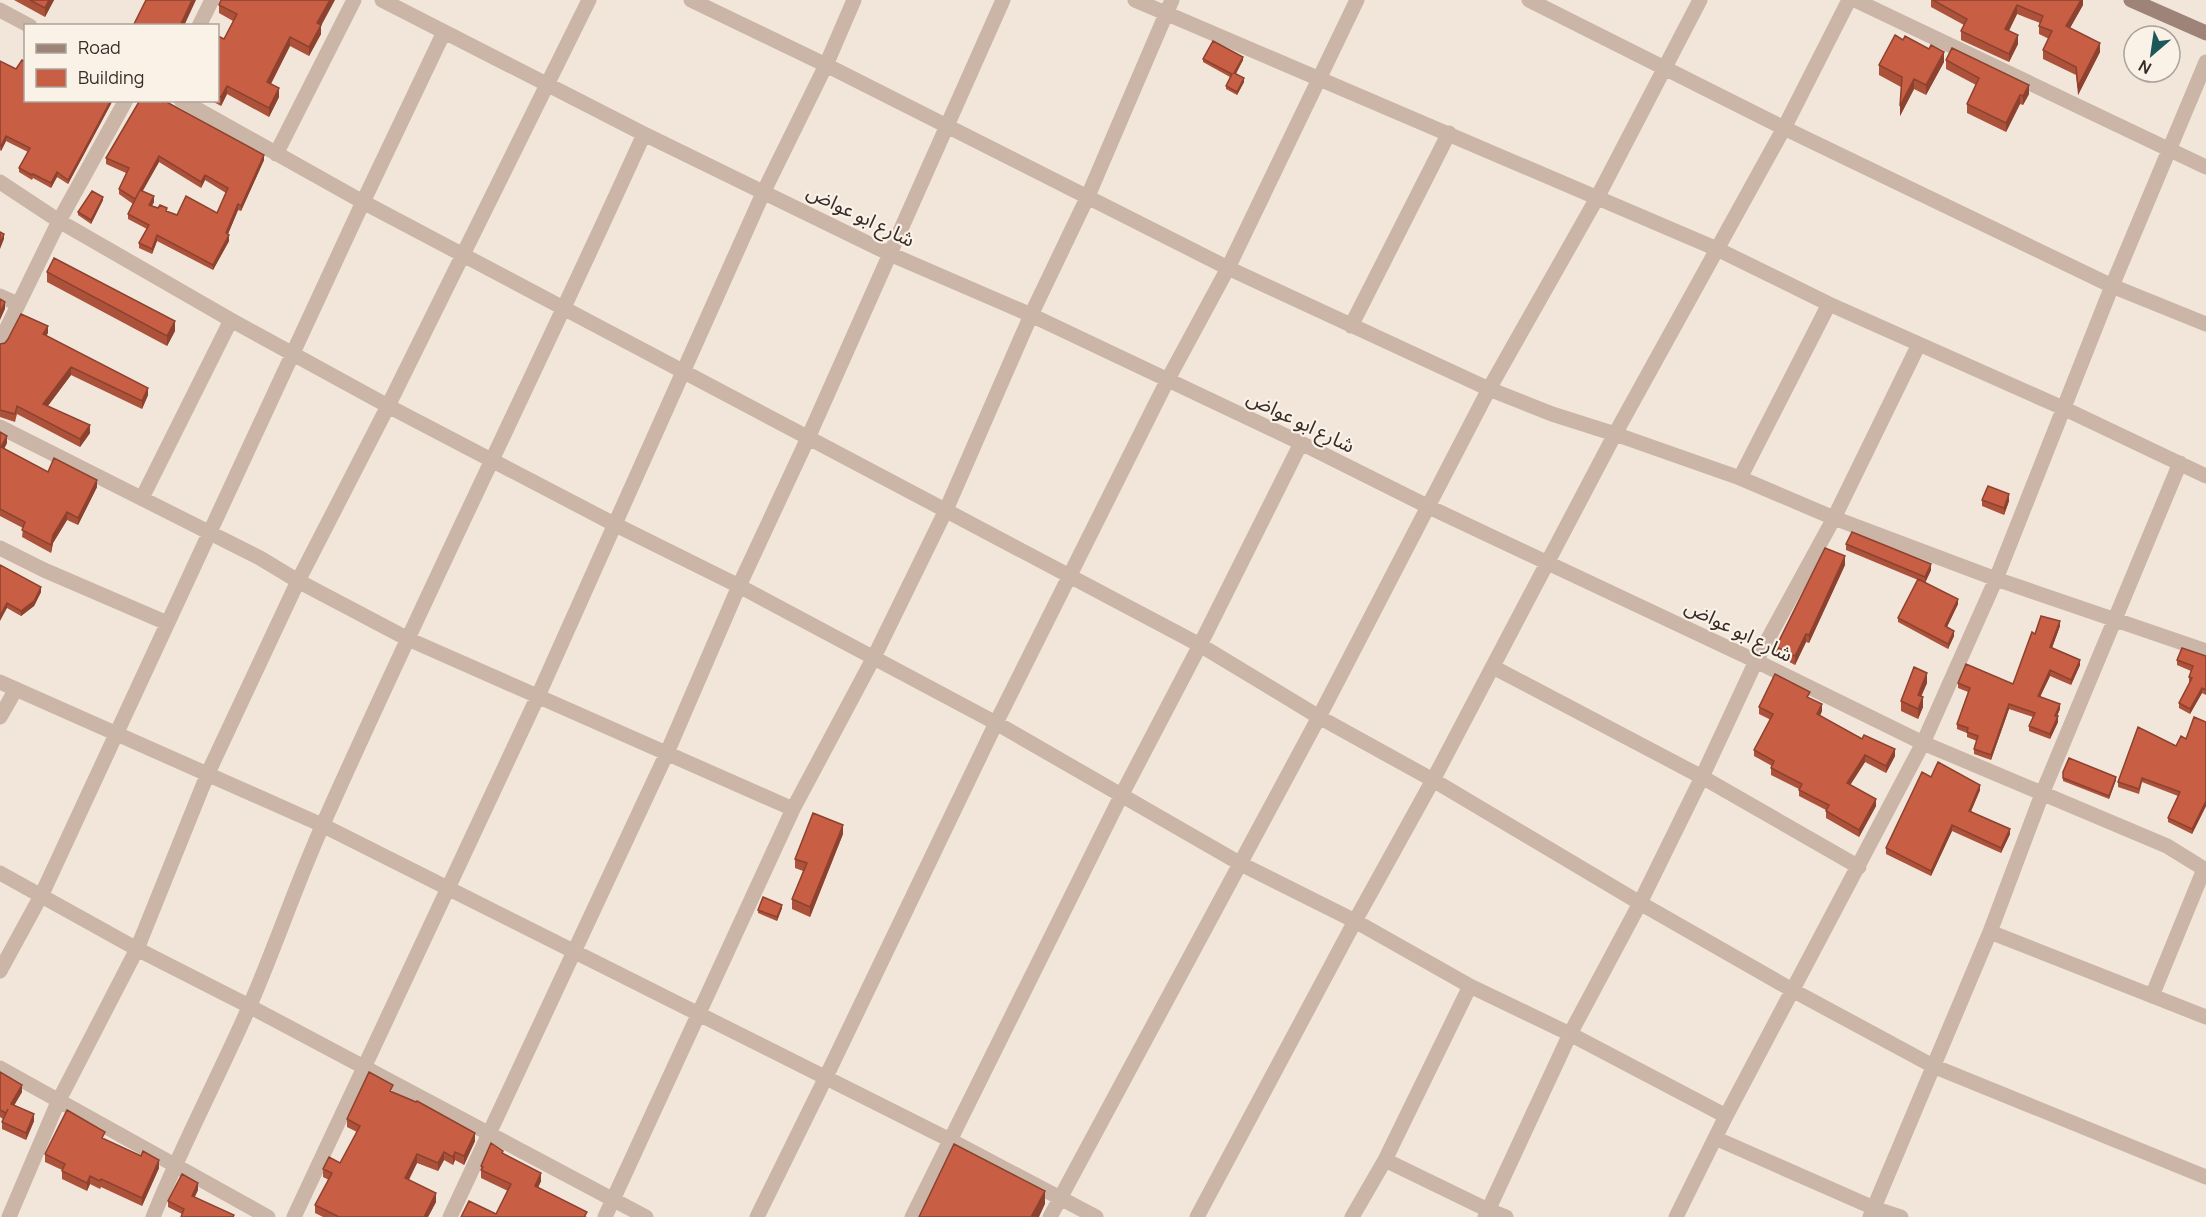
<svg xmlns="http://www.w3.org/2000/svg" width="2206" height="1217" viewBox="0 0 2206 1217" font-family="Manrope,'Noto Sans Arabic',sans-serif">
<style>
.lines{fill:none;stroke-linecap:round;stroke-linejoin:round}
.street{stroke:#cab5a7;stroke-width:15}
.secondary{stroke:#9e8478;stroke-width:15}
.wall{fill:#ac513a;fill-rule:evenodd}
.shaded-wall{fill:#8c422f}
.building{fill:#c85e43;stroke:#8c422f;stroke-width:1.5}
.labels{text-anchor:middle;dominant-baseline:central;stroke-width:4.5;stroke-linejoin:round;paint-order:stroke}
.street-label{font-size:20px;fill:#372c28;stroke:#faf1e7}
</style>
<rect width="100%" height="100%" fill="#f2e6db"/>
<g class="lines">
<!-- street -->
<path class="street" d="M382 0 644 134 890 254 1031 315 1301 443 1429 507 1756 661 1923 743 2167 846 2206 870
M691 0 826 65 1228 268 1489 389 1552 414 1615 434 1740 478 1834 518 1996 579 2206 651
M1135 0 1717 249 1829 304 2063 408 2206 476
M1529 0 1784 128 2112 286 2206 324
M1855 0 2206 167
M0 10 30 26
M199 26 212 0
M181 100 363 202 1200 645 1319 717 1433 780 1640 903 1794 991 1933 1066 2206 1177
M276 154 354 0
M0 182 59 221 231 320 388 406 614 524 739 586 996 723 1241 864 1355 921 1470 986 1570 1034 1726 1116
M0 296 18 304
M1351 326 1449 133
M0 342 59 221 126 100
M0 427 260 558 298 581 408 639 793 809
M1740 478 1829 304
M142 498 231 320
M0 548 44 570 167 623
M1493 667 1702 777 1859 867
M0 682 322 825 950 1140 1096 1217
M0 717 16 689
M0 873 137 949 249 1006 646 1217
M1990 932 2206 1017
M0 971 42 894 363 202 444 32
M2152 996 2204 869
M0 1068 268 1217
M1715 1138 1874 1208 1901 1217
M1385 1160 1488 1210 1506 1217
M9 1217 58 1102 137 949 208 773 298 581 388 406 589 0
M153 1217C182 1145 219 1076 250 1005 276 945 297 882 324 822 427 591 540 364 644 134
M294 1217 538 696 764 191 826 65 854 0
M450 1217 666 755 739 586 808 438 1003 0
M605 1217 793 809 874 657 946 510 1031 315 1088 196 1172 0
M757 1217 825 1079 996 723 1167 381 1228 268 1357 0
M912 1217 1121 796 1200 645 1301 443
M1050 1217 1319 717 1489 389 1597 198 1700 0
M1197 1217 1355 921 1433 780 1615 434 1784 128 1849 0
M1352 1217 1385 1160 1470 986
M1485 1217 1570 1034 1640 903 1702 777 1756 661 1834 518 1919 344
M1676 1217 1726 1116 1923 743 1996 579 2112 286 2206 62
M1870 1217 1990 932 2042 794 2180 463"/>
<!-- secondary -->
<path class="secondary" d="M2131 0 2206 33"/>
</g>
<!-- wall -->
<path class="wall" d="M14 0H54L45 17Z
M1931 0H2083V5L2070 28 2100 52 2078 95 2076 75 2043 59V50L2049 39 2039 34V26L2040 23 2017 14 2009 31 2018 44 2009 62 1961 40V31L1964 25 1931 7Z
M219 5 321 26V34L309 56 290 46 271 84 279 97 269 117 227 94 221 106 210 100H218V36L224 39 233 21 219 13Z
M1203 59 1243 60 1236 74 1244 82 1237 95 1226 89V86L1230 77 1203 62Z
M1946 60 2029 94 2023 105 2020 104 2006 132 1967 113V104L1976 85 1946 69Z
M0 61 26 100H113L68 184 57 177 51 188 33 178 32 180 19 172V168L28 152 6 141 1 151 0 150Z
M1944 62 1926 95 1914 89 1900 116 1901 87 1879 75V65Z
M140 100 264 160 241 211 238 210 228 234 229 241 213 270 157 241 152 254 139 248V243L147 229 128 219V214L133 204 119 194V189L126 173 106 164V158ZM159 162 201 188 205 180 226 193 217 213 177 215 152 206 154 202 142 191Z
M103 200 91 224 78 215V212Z
M47 272 175 331 167 346 47 282Z
M48 333 46 335 148 395 142 409 71 375 48 406 90 433 80 447 17 414 15 422 0 417V344Z
M0 432 7 443 4 449 48 472 97 487 78 525 67 520 53 543 51 553 22 537 23 528 0 516Z
M1982 500 2009 501 2004 515 1982 506Z
M1846 544 1931 570 1925 583 1958 604 1947 627 1954 636 1948 649 1898 622V618L1918 580 1846 550Z
M0 565 41 592 34 606 21 616 7 608Z
M1845 565 1809 643 1806 642 1795 665 1776 655V647Z
M2060 626 2052 648 2080 665 2071 685 2050 676 2040 697 2060 709 2057 716 2058 722 2050 739 2029 731V726L2033 717 2009 709 1991 760 1974 754V749L1977 741 1967 737V733L1957 729V724L1968 692 1958 688V683L2013 684 2035 634Z
M2206 656V695L2202 693 2190 714 2179 708V703L2190 682H2189V677L2191 671 2177 665V660Z
M1927 683 1921 696 1923 707 1918 719 1901 711V701Z
M1810 698 1822 711 1820 716 1895 756 1886 773 1865 762 1850 785 1876 806 1859 837 1826 818V810L1799 796V789L1771 775V768L1772 766 1754 756V750L1771 720 1759 714V707Z
M2206 722V806L2192 834 2168 822V818L2178 796 2142 782 2139 794 2118 787V782L2176 746Z
M2063 772 2116 780 2109 799 2063 781Z
M1931 777 1980 790 1971 811 2010 834 2001 853 1952 831 1931 876 1886 854V848Z
M843 834 810 917 792 909V899L803 871 795 868V859Z
M782 908 777 921 758 913V910Z
M0 1072 22 1092 14 1105 34 1121 26 1140 2 1129V1122L3 1119 0 1117Z
M393 1092 475 1141 464 1165 455 1160 453 1165 444 1160 438 1171 417 1163 409 1180 436 1202 428 1217H323L315 1213V1205L329 1180 323 1177V1169L340 1163 357 1132 347 1127V1119Z
M105 1139 159 1168 142 1206 101 1187 100 1189 90 1184 87 1191 62 1179V1170L45 1162V1154Z
M503 1154 541 1181 538 1188 587 1217 496 1214 508 1191 481 1178V1166Z
M198 1190 194 1198 234 1217 182 1214 168 1207V1201Z"/>
<!-- shaded-wall -->
<path class="shaded-wall" d="M49 0H54L45 17V8Z
M192 0H196L184 26H180Z
M330 0H335L321 26V34L309 56V47L317 23Z
M2081 0H2083V5L2066 35V26Z
M2017 5V14L2005 38V29Z
M2018 35V44L2009 62V54Z
M290 37V46L267 91V82Z
M2100 43V52L2078 95V86Z
M1944 52V62L1926 95V85Z
M1243 57V60L1234 76V73Z
M1244 78V82L1237 95V92Z
M1914 79V89L1900 116V106Z
M2029 85V94L2023 105V96Z
M227 86V94L221 106V97Z
M279 88V97L269 117V108Z
M2020 95V104L2006 132V123Z
M111 100H113L68 184V180Z
M6 136V141L1 151V146Z
M264 155V160L241 211V206Z
M159 156V162L135 205V199Z
M57 172V177L51 188V183Z
M205 175V180L201 188V182Z
M154 196V202L149 210V205Z
M103 197V200L91 224V220Z
M238 204V210L226 239V233Z
M4 234V239L0 249V244Z
M157 235V241L152 254V249Z
M229 235V241L213 270V265Z
M5 302V309L0 320V313Z
M175 321V331L167 346V336Z
M48 326V333L43 341V334Z
M71 367V375L43 412V404Z
M148 388V395L142 409V401Z
M90 425V433L80 447V439Z
M7 436V443L1 454V447Z
M97 480V487L78 525V518Z
M2009 494V501L2004 515V508Z
M67 512V520L53 543 51 553V545L53 535Z
M1845 556V565L1809 643V635Z
M1931 564V570L1925 583V577Z
M41 587V592L34 606 21 616V611Z
M1958 599V604L1945 631V626Z
M7 603V608L0 621V616Z
M2060 621V626L2050 653V647Z
M1954 631V636L1948 649V644Z
M1806 634V642L1795 665V656Z
M2080 660V665L2071 685V680Z
M2050 670V676L2038 701V696Z
M1927 673V683L1918 704V695Z
M2202 688V693L2190 714V709Z
M1923 697V707L1918 719V709Z
M1822 704V711L1817 721V714Z
M2009 704V709L1991 760V755Z
M2060 704V709L2055 721V716Z
M2058 716V722L2050 739V734Z
M1895 749V756L1886 773V766Z
M1865 755V762L1847 790V783Z
M2116 777V780L2109 799V796Z
M1980 785V790L1969 816V811Z
M1876 799V806L1859 837V830Z
M2206 801V806L2192 834V829Z
M843 825V834L810 917V907Z
M1952 825V831L1931 876V871Z
M2010 829V834L2001 853V848Z
M782 905V908L777 921V917Z
M22 1085V1092L11 1111V1104Z
M34 1114V1121L26 1140V1133Z
M475 1133V1141L464 1165V1156Z
M444 1152V1160L438 1171V1163Z
M455 1152V1160L453 1165V1157Z
M417 1154V1163L405 1186V1178Z
M159 1160V1168L142 1206V1198Z
M541 1173V1181L535 1194V1186Z
M90 1176V1184L87 1191V1183Z
M198 1183V1190L192 1203V1196Z
M1045 1191V1204L1039 1217H1031Z
M436 1193V1202L428 1217H424Z"/>
<!-- building -->
<path class="building" d="M30 0H49L45 8Z
M146 0H192L180 26H133Z
M221 0H330L317 23 321 25 309 47 290 37 267 82 279 88 269 108 227 86 221 97 218 96V36L224 39 237 14 219 5Z
M1933 0H2081L2066 26 2100 43 2078 86 2076 67 2043 50 2052 31 2039 26 2043 16 2017 5 2005 29 2018 35 2009 54 1961 31 1967 19Z
M1895 35 1903 40 1905 36 1929 49 1931 45 1944 52 1926 85 1914 79 1900 106 1902 77 1879 65Z
M1213 41 1243 57 1234 73 1244 78 1237 92 1226 86 1232 74 1203 59Z
M1952 48 2029 85 2023 96 2020 95 2006 123 1967 104 1979 78 1946 60Z
M22 60 26 62V100H111L68 180 57 172 51 183 33 174 32 175 19 168 30 148 6 136 1 146H0V61L16 69Z
M140 100H160L163 102V100L264 155 241 206 238 204 226 233 229 235 213 265 157 235 152 249 139 243 149 225 128 214 140 190 154 196 149 205 158 208 160 205 167 208 166 211 177 215 186 196 217 213 228 188 205 175 201 182 159 156 135 199 119 189 129 168 106 158Z
M92 191 103 197 91 220 78 212Z
M0 232 4 234 0 244Z
M54 258 175 321 167 336 47 272Z
M0 299 5 302 0 313Z
M21 314 48 326 43 334 148 388 142 401 71 367 43 404 90 425 80 439 17 406 15 414 0 410V344L5 343 8 339Z
M0 432 7 436 1 447 48 472 54 458 97 480 78 518 67 512 53 535 51 545 22 530 25 522 0 509Z
M1988 486 2009 494 2004 508 1982 500Z
M1852 532 1931 564 1925 577 1846 544Z
M1825 548 1845 556 1809 635 1806 634 1795 656 1776 647Z
M0 565 41 587 34 601 21 611 7 603 0 616Z
M1918 579 1958 599 1945 626 1954 631 1948 644 1898 618Z
M2041 616 2060 621 2050 647 2080 660 2071 680 2050 670 2038 696 2060 704 2055 716H2058L2050 734 2029 726 2035 713 2009 704 1991 755 1974 749 1978 736 1967 732 1968 728 1957 724 1970 688 1958 683 1966 664 2013 684 2032 632 2035 634Z
M2182 648 2206 656V690L2202 688 2190 709 2179 703 2192 678 2189 677 2193 666 2177 660Z
M1914 667 1927 673 1918 695 1923 697 1918 709 1901 701Z
M1775 674 1810 692 1807 697 1822 704 1817 714 1862 739 1864 735 1895 749 1886 766 1865 755 1847 783 1876 799 1859 830 1826 811 1829 805 1799 790 1802 784 1771 768 1774 761 1754 750 1773 714 1759 707Z
M2194 717 2206 722V801L2192 829 2168 818 2180 792 2142 778 2139 789 2118 782 2138 727 2176 746 2181 736 2186 739Z
M2069 758 2116 777 2109 796 2063 778V772Z
M1938 762 1980 785 1969 811 2010 829 2001 848 1952 825 1931 871 1886 848 1922 772 1931 777Z
M813 813 843 825 810 907 792 899 807 863 795 859Z
M763 897 782 905 777 917 758 910Z
M0 1072 22 1085 11 1104 34 1114 26 1133 2 1122 8 1109 6 1113 0 1110Z
M369 1072 393 1085 390 1091 416 1102 417 1101 475 1133 464 1156 455 1152 453 1157 444 1152 438 1163 417 1154 405 1178 436 1193 424 1217H339L315 1205 332 1173 323 1169 329 1157 340 1163 360 1126 347 1119Z
M67 1110 105 1132 102 1138 141 1156 143 1151 159 1160 142 1198 101 1179 100 1181 90 1176 87 1183 62 1171 65 1164 45 1154Z
M491 1143 503 1151 502 1153 541 1173 535 1186 587 1212 584 1217H461L469 1201 496 1214 511 1184 481 1170 483 1167 481 1166Z
M954 1144 1045 1191 1031 1217H919Z
M182 1174 198 1183 192 1196 234 1215 233 1217H181L184 1209 168 1201Z"/>
<g class="labels">
<!-- street labels -->
<g class="street-label">
<text transform="translate(861 215) rotate(26)">شارع ابو عواض</text>
<text transform="translate(1301 421) rotate(26)">شارع ابو عواض</text>
<text transform="translate(1739 630) rotate(26)">شارع ابو عواض</text>
</g>
</g>
<!-- legend -->
<rect x="24" y="24" width="195" height="78" fill="#faf1e7" stroke="#aca29b" stroke-width="1.5"/>
<rect x="36" y="44" width="30" height="9" fill="#9e8478" stroke="#aca29b" stroke-width="1.5"/>
<text x="78" y="54" font-size="18" fill="#372c28">Road</text>
<rect x="36" y="69" width="30" height="18" fill="#c85e43" stroke="#aca29b" stroke-width="1.5"/>
<text x="78" y="84" font-size="18" fill="#372c28">Building</text>
<!-- north arrow -->
<g transform="translate(2152 54) rotate(209)"><circle r="28" fill="#faf1e7" stroke="#aca29b" stroke-width="1.5"/>
<path d="M0-4.5L10 22L0 15L-10 22Z" fill="#1c5759"/>
<text y="-9" font-size="16" font-weight="bold" text-anchor="middle" fill="#372c28">N</text>
</g>
</svg>
